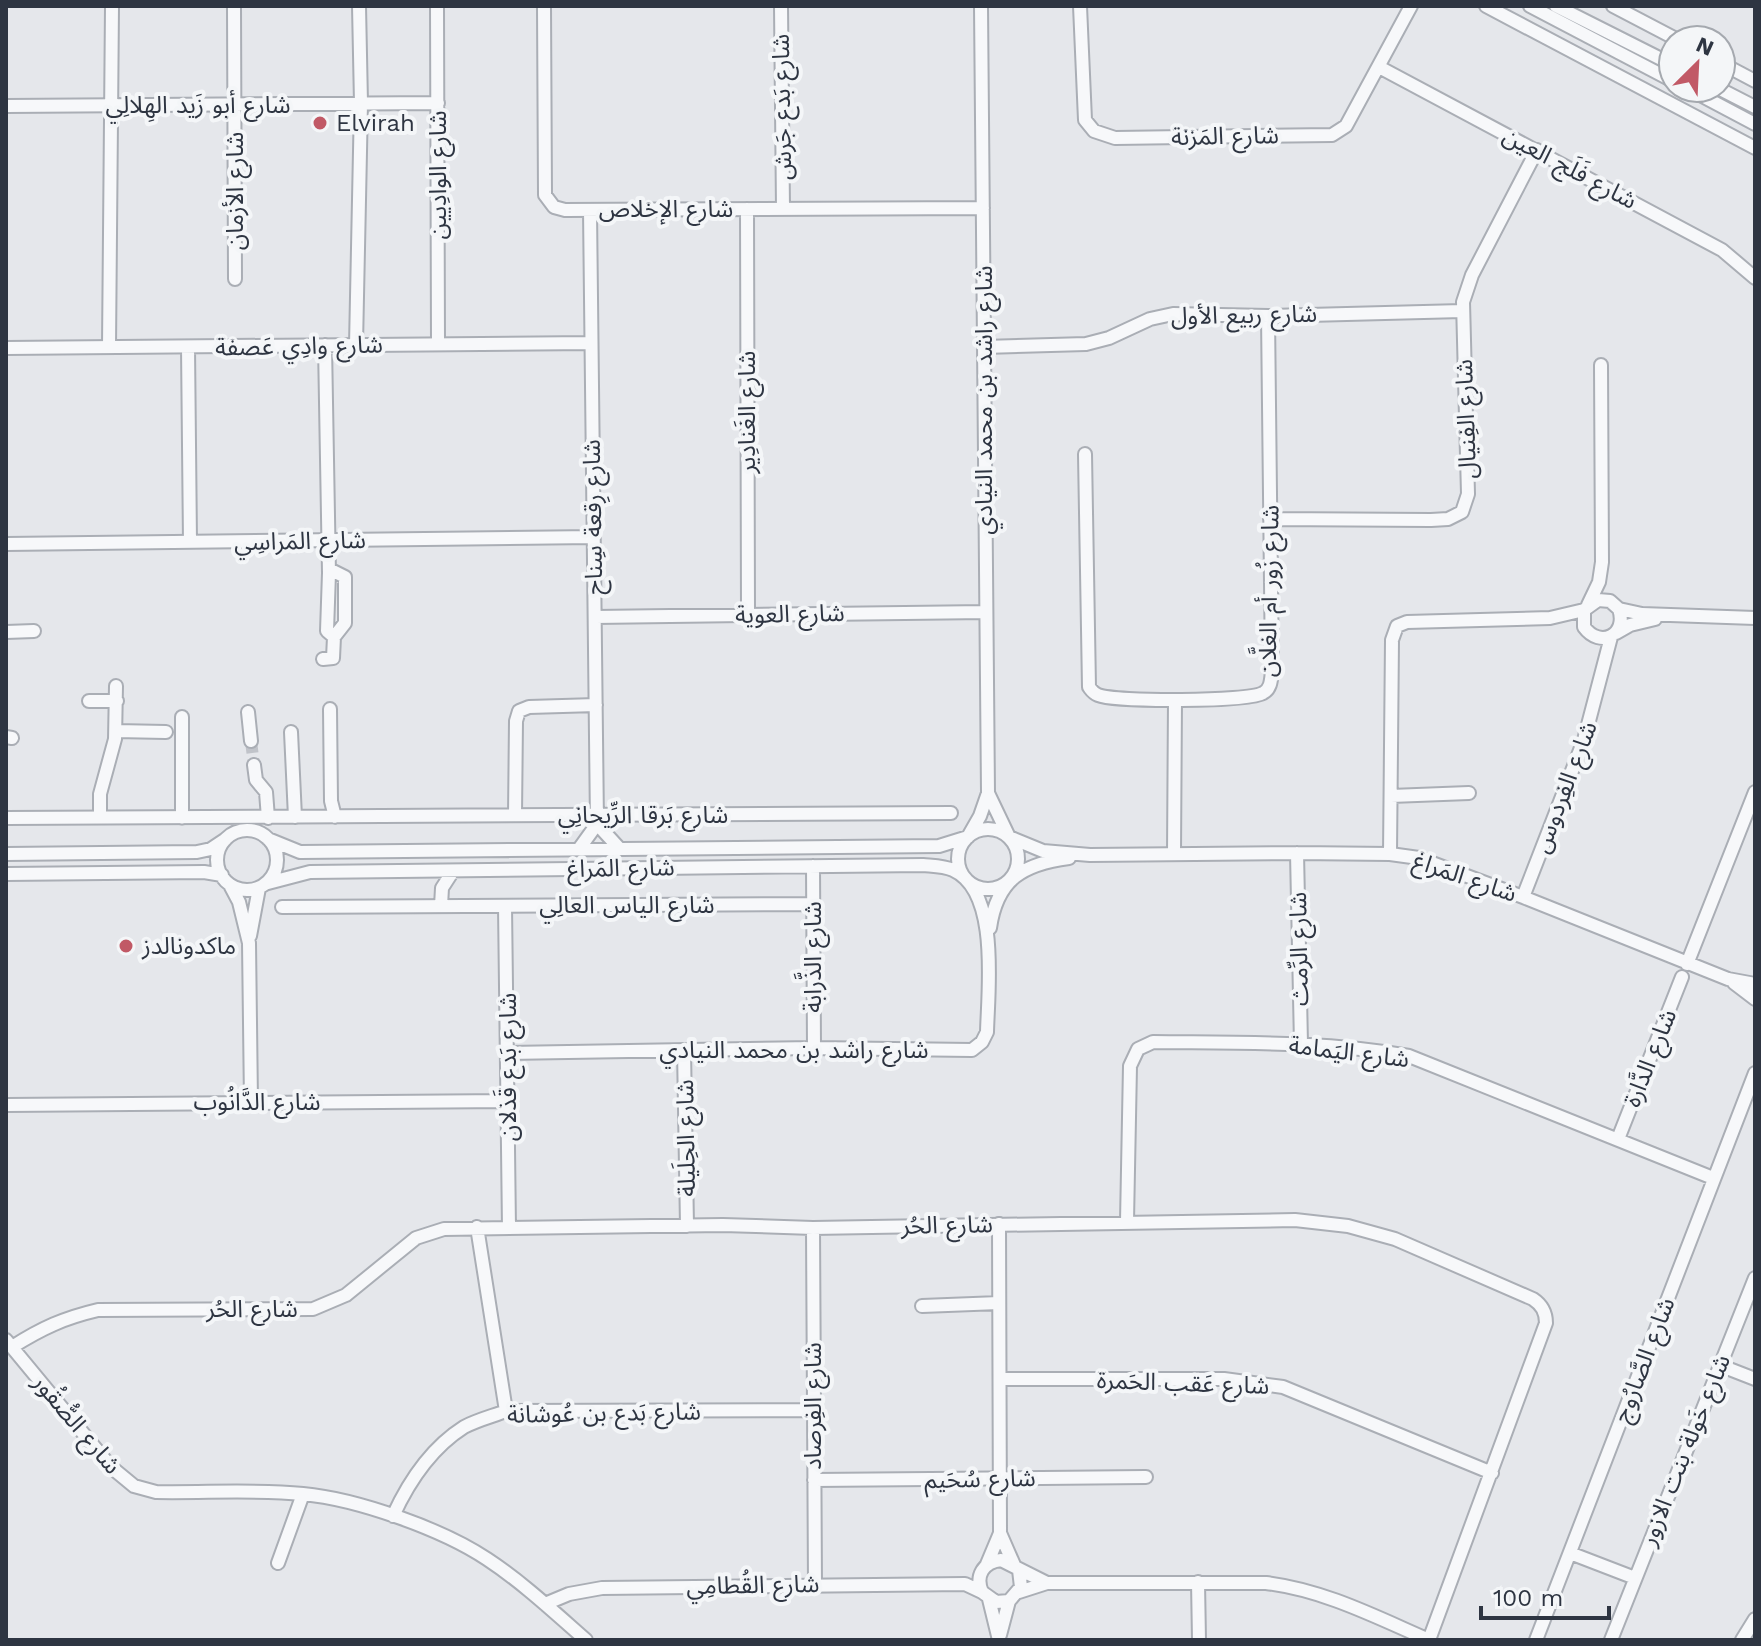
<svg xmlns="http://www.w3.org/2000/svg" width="1761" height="1646" viewBox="0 0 1761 1646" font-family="'Work Sans','Noto Sans Arabic',sans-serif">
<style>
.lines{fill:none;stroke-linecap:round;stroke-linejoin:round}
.minor-tunnel{stroke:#c0c3c9;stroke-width:12;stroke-dasharray:12 6;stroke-linecap:butt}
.minor-casing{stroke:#aaaeb5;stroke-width:16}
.minor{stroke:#f7f8fa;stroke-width:12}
.poi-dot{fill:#c15966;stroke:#f4f6f8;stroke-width:3}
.labels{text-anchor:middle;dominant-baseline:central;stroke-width:8;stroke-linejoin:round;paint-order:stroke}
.street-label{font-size:24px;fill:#2e3542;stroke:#f4f6f8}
.poi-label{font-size:24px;fill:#2e3542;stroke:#f4f6f8;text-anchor:start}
</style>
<rect width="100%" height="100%" fill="#e5e7eb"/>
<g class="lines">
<!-- minor-tunnel -->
<path class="minor-tunnel" d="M251 741 254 765"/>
<defs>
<path id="minor" d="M234 6 235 279
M437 6 438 344
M544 6 545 195 554 207 565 210 983 208
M781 6 783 209
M981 6 988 793 1009 837 1043 851 1090 855 1297 853 1390 854 1419 858 1523 897 1728 979 1755 984
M1080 6 1085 120 1094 131 1115 138 1332 135 1346 126 1411 6
M1486 6 1755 148
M1530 6 1673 81
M1556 6 1673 65
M1613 6 1678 40
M1721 63 1755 81
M1379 67 1722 250 1755 278
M1687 88 1755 124
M1718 88 1755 107
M6 106 438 103
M747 209 748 615
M356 345 361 103 359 6
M109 347 112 6
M188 347 190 542
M984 347 1086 344 1109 338 1150 319 1173 314 1268 316 1462 311
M6 348 591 343
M1085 454 1089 687C1092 691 1093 693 1098 695 1115 702 1248 702 1263 693 1271 689 1271 680 1272 671L1268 316
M1270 519 1431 520 1448 519 1462 512 1468 494 1463 302 1472 275 1537 150
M6 544 594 537
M329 569 345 577V623L334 637
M1588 605 1599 582 1602 562 1601 365
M1619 609C1628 635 1600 649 1584 627V610L1598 600 1610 601 1619 609 1642 614 1755 618
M595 617 986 612
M6 632 34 631
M1616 633 1630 625 1655 619
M323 659 333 658 334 637 327 631 329 573 325 345
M89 701H117
M330 709 331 801 335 817
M248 712 251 741
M182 717V818
M116 731 166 732
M291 732 295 817
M6 737 12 738
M254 765 256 780 266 792 268 818
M1391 796 1469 793
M515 815 516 721 519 711 529 707 596 705
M6 818 951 813
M100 818V794L115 739 116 686
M597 824 619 848
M958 859a30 30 0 1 1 60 0a30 30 0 1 1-60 0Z
M217 860a30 30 0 1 1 60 0a30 30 0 1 1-60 0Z
M268 839 300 852 939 846 968 837 980 816 988 793
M579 849 597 824 590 210
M1297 853 1301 1044
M6 854 197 852 211 849 226 839
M1174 854 1175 700
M1390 854 1392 640 1397 626 1407 622 1550 618 1584 610
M813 866 814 1048
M6 874 204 872 222 875
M268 883 310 872 923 865C933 866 944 866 953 870 1000 891 988 990 987 1032L982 1042 972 1050 814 1048 508 1053
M230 885 239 902 249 943 251 1102
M1523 897 1584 740 1611 637
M441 906 442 888 453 871
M505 906 509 1228
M282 907 812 904
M990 928C997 879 1023 864 1069 858
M250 936 259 888
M1687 964 1755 792
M1734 983 1755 999
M684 1050 687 1226
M6 1105 508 1101
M1618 1139 1682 977
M1127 1221 1130 1066 1138 1049 1153 1042C1239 1043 1325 1041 1409 1056L1713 1178
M999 1224 1000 1533 1014 1565
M477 1227 506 1411
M813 1228 815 1584
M922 1306 999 1303
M6 1340 111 1467 134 1486 156 1492C204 1493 255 1489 303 1494 357 1499 442 1529 487 1559 522 1582 554 1612 586 1640
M12 1347C42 1328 64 1318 98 1310L313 1309 346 1295 416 1238 444 1229 723 1225 813 1228 1295 1220 1348 1226 1395 1239 1533 1299C1542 1305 1546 1312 1546 1323L1429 1640
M1719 1365 1755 1379
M1000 1379H1224L1283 1387 1492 1473
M814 1480 1146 1477
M393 1516C409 1481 431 1448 464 1427 477 1420 493 1416 506 1411L813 1410
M1570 1553 1635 1578
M278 1563 303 1494
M987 1564 1000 1533
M1019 1570 1021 1587 1009 1601 996 1602 982 1592C975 1576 983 1562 1001 1560L1047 1583
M1198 1582 1199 1640
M1019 1592 1047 1583H1266C1324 1590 1376 1617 1429 1640
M989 1599 999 1640
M545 1604 569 1594 602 1588 965 1584 982 1592
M1000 1635 1009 1601
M1536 1640 1755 1073
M1611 1640 1755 1278
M1742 1640 1755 1619"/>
</defs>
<!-- minor casing -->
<use href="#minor" class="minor-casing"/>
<!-- minor -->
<use href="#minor" class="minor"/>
</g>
<!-- markers -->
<g class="poi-dot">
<circle cx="320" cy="123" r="8"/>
<circle cx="126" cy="946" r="8"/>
</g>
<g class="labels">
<!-- street labels -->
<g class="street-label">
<text x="198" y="105">شارع أبو زَيد الهِلالِي</text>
<text transform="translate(782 107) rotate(-91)">شارع بَدع جَرش</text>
<text transform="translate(1225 136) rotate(-1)">شارع المَزنة</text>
<text transform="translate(1570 168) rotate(28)">شارع فَلَج العين</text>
<text transform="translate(438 175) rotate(-90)">شارع الوادِيين</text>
<text transform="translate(235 191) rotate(-90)">شارع الأزمان</text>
<text x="666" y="209">شارع الإخلاص</text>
<text transform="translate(1244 315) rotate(-1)">شارع ربيع الأول</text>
<text transform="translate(299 346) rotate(-1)">شارع وادِي عَصفة</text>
<text transform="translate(984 400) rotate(-90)">شارع راشد بن محمد النيادي</text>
<text transform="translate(747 412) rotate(-90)">شارع الغَنادِير</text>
<text transform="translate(1466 419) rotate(-92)">شارع الفِنيال</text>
<text transform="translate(593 517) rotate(-91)">شارع رِقعة سِناح</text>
<text transform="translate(300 541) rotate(-1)">شارع المَراسِي</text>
<text transform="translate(1269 591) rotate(-89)">شارع زُور أم الغلَّان</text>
<text transform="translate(790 614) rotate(-1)">شارع العوية</text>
<text transform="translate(1565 787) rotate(-69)">شارع الفِردوس</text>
<text x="643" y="815">شارع بَرقا الرِّيحانِي</text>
<text transform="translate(621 868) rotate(-1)">شارع المَراغ</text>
<text transform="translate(1465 877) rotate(19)">شارع المَراغ</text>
<text x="627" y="905">شارع الياس العالِي</text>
<text transform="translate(1299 949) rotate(-91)">شارع الرِّمث</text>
<text transform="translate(813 957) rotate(-90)">شارع الذَّرابة</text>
<text x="794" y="1050">شارع راشد بن محمد النيادي</text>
<text transform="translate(1349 1052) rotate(7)">شارع اليَمامة</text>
<text transform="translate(1650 1058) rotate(-68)">شارع الدَّارة</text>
<text transform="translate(508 1067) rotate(-90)">شارع بَدع قَذلان</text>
<text x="257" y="1102">شارع الدَّانُوب</text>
<text transform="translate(686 1138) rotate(-91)">شارع الحِلَيلة</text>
<text transform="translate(947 1225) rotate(-1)">شارع الحُر</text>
<text x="252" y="1309">شارع الحُر</text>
<text transform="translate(1644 1360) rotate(-69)">شارع الصَّارُوج</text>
<text transform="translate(1183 1383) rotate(2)">شارع عَقب الحَمرة</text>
<text transform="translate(813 1406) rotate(-90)">شارع الفِرصاد</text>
<text transform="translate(604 1413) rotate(-1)">شارع بَدع بن عُوشانة</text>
<text transform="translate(77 1424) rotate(50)">شارع الصُّقُور</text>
<text transform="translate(1685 1450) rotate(-68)">شارع خَولة بنت الازور</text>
<text transform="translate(980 1479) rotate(-1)">شارع سُحَيم</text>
<text transform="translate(753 1585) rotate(-1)">شارع القُطامِي</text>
</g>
<!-- poi labels -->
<g class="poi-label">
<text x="336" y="123">Elvirah</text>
<text x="142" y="946">ماكدونالدز</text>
</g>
</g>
<!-- border -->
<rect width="1761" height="1646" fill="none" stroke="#2e3542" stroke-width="16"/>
<!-- north arrow -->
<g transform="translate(1697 64) rotate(24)"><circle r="38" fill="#f4f6f8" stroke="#a5a9af" stroke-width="2"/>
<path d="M0-6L14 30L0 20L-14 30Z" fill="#c15966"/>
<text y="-12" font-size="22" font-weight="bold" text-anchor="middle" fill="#2e3542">N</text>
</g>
<!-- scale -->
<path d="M1481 1606v12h128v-12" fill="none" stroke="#2e3542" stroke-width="4"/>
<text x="1493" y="1606" font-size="24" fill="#2e3542" stroke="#f4f6f8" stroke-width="6" paint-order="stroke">100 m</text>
</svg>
